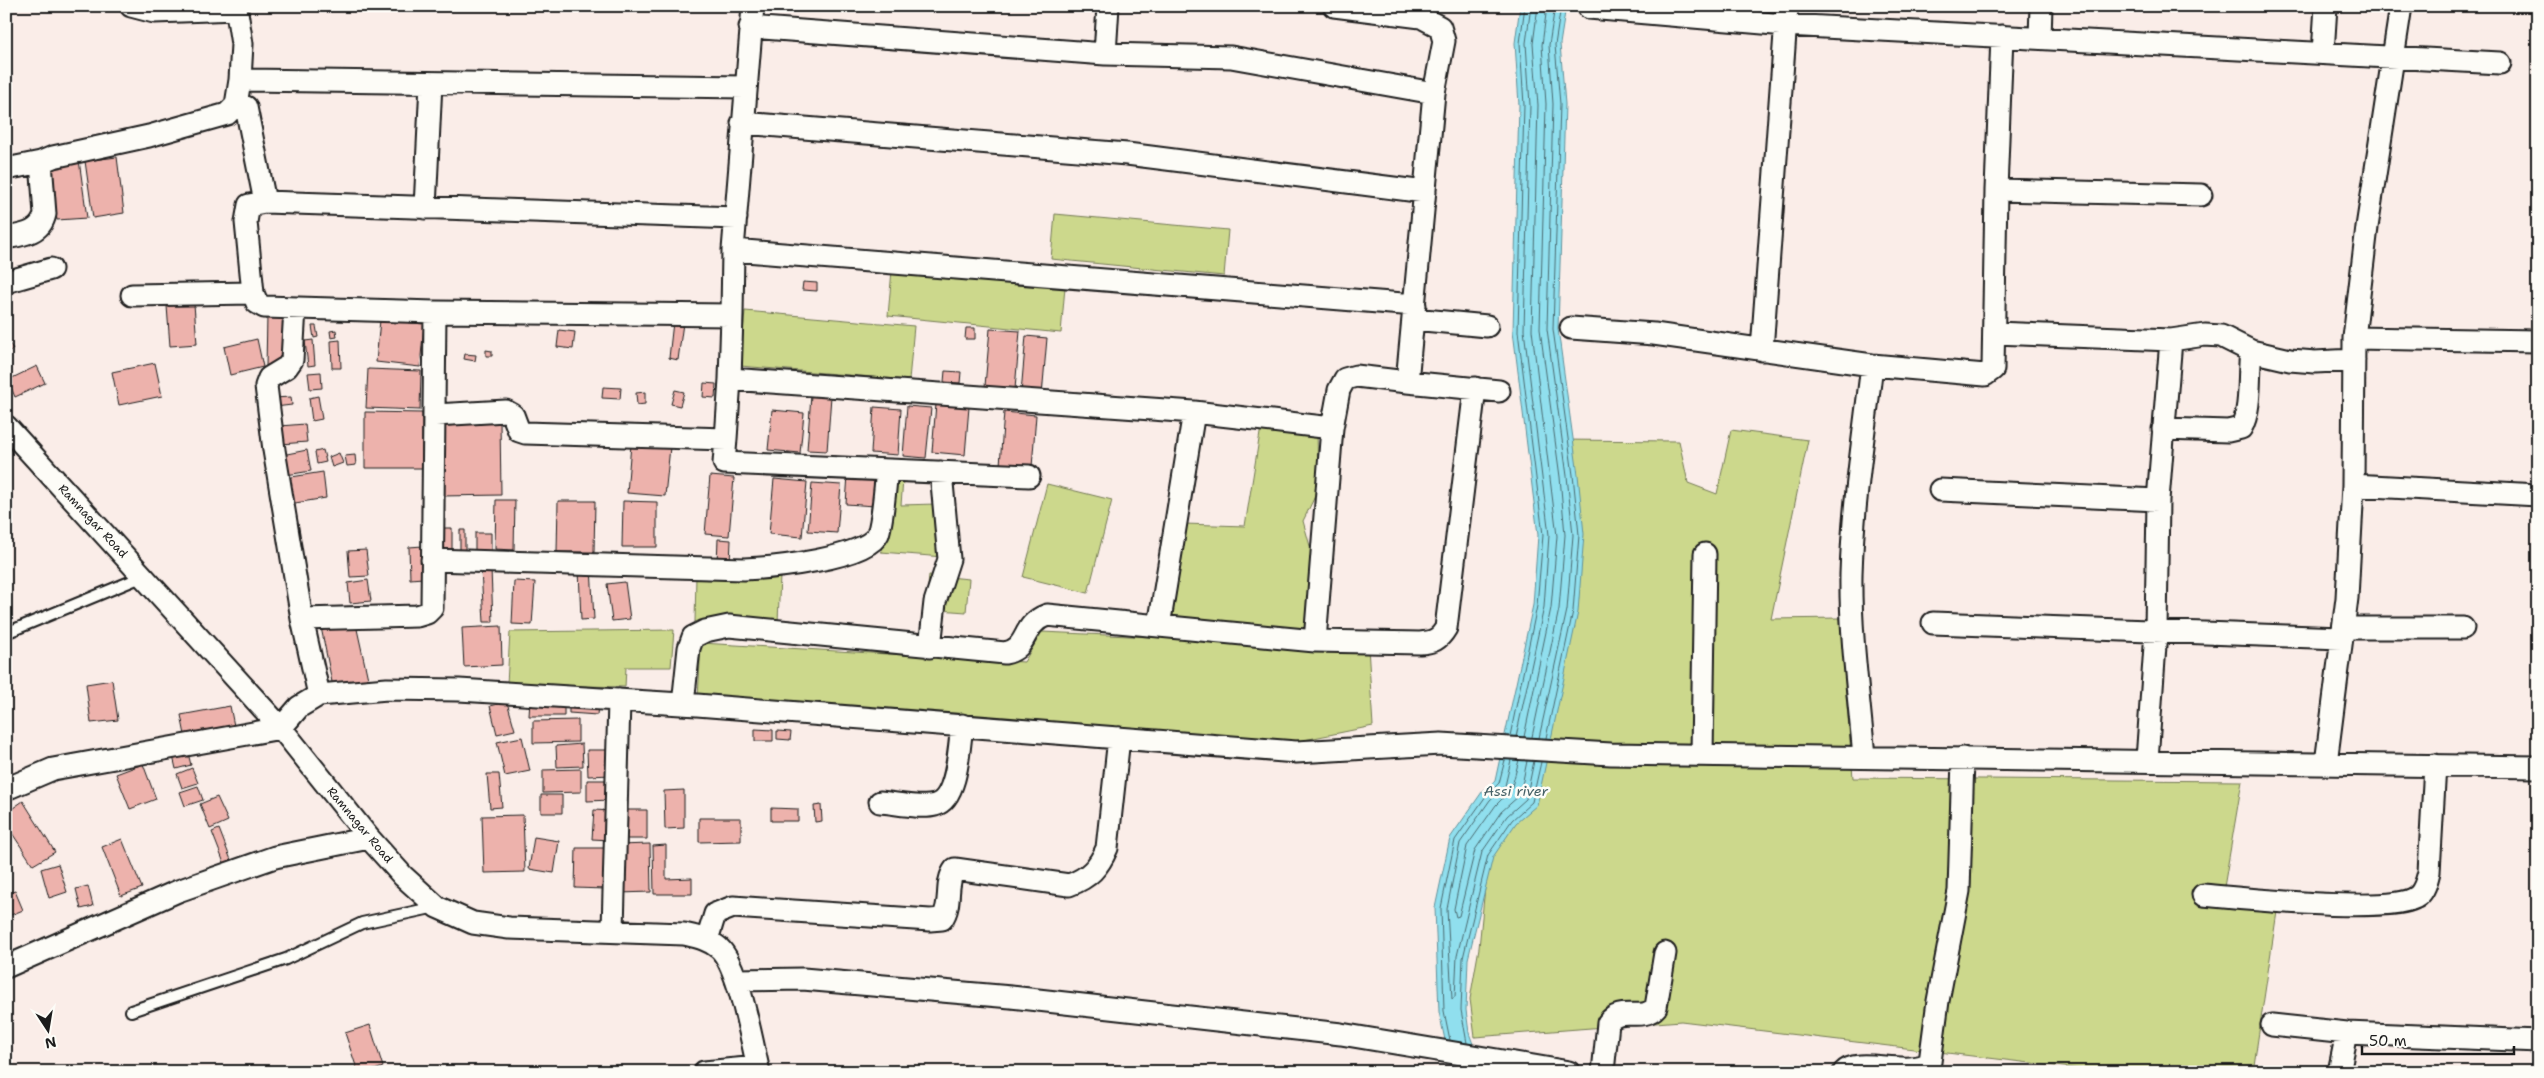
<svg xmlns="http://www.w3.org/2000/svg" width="2544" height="1078" viewBox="0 0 2544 1078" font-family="'Shantell Sans',sans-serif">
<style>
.green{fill:#ccd88c;stroke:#747a54}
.water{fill:#90dfee;stroke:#62919a}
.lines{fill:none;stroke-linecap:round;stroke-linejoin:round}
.shore{stroke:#4a6a70;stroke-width:1}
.building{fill:#edb2ac;stroke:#1c1c1c}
.lane-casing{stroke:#1c1c1c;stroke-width:14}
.street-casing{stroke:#1c1c1c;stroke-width:25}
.lane{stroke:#fdfcf7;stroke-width:10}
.street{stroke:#fdfcf7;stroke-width:21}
.labels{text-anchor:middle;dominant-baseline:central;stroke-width:5;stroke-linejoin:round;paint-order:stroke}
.street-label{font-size:12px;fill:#1c1c1c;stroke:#fdfcf7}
.water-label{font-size:14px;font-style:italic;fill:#456066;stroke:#fdfcf7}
</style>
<rect width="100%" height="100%" fill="#faede8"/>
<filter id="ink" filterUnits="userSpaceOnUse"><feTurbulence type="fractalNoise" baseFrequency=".02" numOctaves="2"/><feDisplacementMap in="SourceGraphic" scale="10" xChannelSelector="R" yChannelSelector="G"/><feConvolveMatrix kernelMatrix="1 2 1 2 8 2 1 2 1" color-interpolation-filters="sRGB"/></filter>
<g filter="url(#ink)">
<!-- green -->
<path class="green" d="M1055 214 1228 230 1224 276 1051 259Z
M892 270 1065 287 1061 333 888 316Z
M745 311 914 326 909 380 740 366Z
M1261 427 1317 429 1318 490 1303 521 1325 600 1304 629 1172 621 1184 524 1245 526Z
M1731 430 1808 440 1771 619 1840 618 1853 778 2242 781 2221 905H2278L2253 1072H2105L1681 1021 1475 1037 1470 999 1479 948 1491 826 1525 783 1559 440 1679 441 1688 483 1717 494Z
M890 480H903L901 505 936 504 943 557 881 552Z
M1047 484 1112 500 1088 593 1023 577Z
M929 575 969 579 966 612 926 609Z
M696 576H780L778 622H695Z
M674 630 671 667H626L625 687 507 684 510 632Z
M1042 632 1368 647 1373 726 1299 741 698 699 701 643 1024 662Z"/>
<!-- water -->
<path class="water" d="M1520 6H1566L1560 44 1565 104 1558 329 1578 475 1584 534 1578 612 1537 805 1516 823 1493 857 1468 959 1466 1010 1469 1033 1483 1072H1458L1445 1040 1439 1012 1435 908 1450 838 1482 792 1495 781 1533 605 1538 535 1513 331 1519 105 1515 43Z"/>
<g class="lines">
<!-- shore -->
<path class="shore" d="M1510 736 1537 606 1543 535 1518 331 1524 105 1520 43 1525 6
M1516 737 1544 607 1549 535 1524 330 1530 105 1526 43 1531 6
M1524 737 1551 608 1557 536 1532 330 1538 105 1533 44 1538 6
M1532 737 1559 609 1565 535 1560 477 1540 329 1546 104 1542 45 1547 6
M1539 738 1567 610 1573 535 1567 476 1547 329 1553 104 1549 45 1555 6
M1546 738 1573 611 1579 535 1573 475 1553 329 1560 104 1555 45 1561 6
M1511 760 1505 786 1490 800 1460 843 1447 909 1452 999 1455 997 1457 956 1482 852 1507 816 1526 799 1534 761
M1519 760 1511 790 1496 805 1467 846 1454 909 1456 917 1459 916 1475 850 1501 812 1520 795 1527 761
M1450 1040 1444 1011 1441 908 1455 840 1486 796 1499 783 1505 760
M1467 1043 1461 1010 1463 958 1488 855 1512 820 1532 802 1541 762"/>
</g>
<!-- building -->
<path class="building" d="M117 157 124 213 93 218 85 161Z
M79 160 87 218 57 220 49 167Z
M803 282 817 283V291L802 290Z
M194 304 197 344 170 346 167 306Z
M267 316H283L281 368 266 367Z
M380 320 424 324 420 367 376 362Z
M673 322 683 323 678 360 669 358Z
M312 326H316L318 337 314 338Z
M966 328H975V339H965Z
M990 329 1020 331 1015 389 985 386Z
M336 330 337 337 331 338 330 331Z
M559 330 575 332 573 349 557 347Z
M1026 336 1047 338 1042 395 1021 393Z
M6 338 13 349 6 353Z
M257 339 263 367 230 375 224 347Z
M313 340 315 365 308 366 305 341Z
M340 340 341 368H332L331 341Z
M486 350 492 351V356H486Z
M465 354 476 355 475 361 464 359Z
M155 363 162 396 119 405 112 372Z
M37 366 45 383 15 397 8 380Z
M368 369 421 371 420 410 366 408Z
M945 371 961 372 960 383 944 382Z
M321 372 322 388 310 389 308 373Z
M704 383 716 384 715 398 703 397Z
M603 387 621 388 620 399 602 398Z
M675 390 684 392 680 406 671 404Z
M645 392V404L637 405 636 393Z
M811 395 831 396 827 451 807 450Z
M318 396 322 419 312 421 309 398Z
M291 397 292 405 275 407 274 398Z
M936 404 969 407 965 455 932 452Z
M907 406 931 408 926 458 903 456Z
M874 407 901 409 898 455 871 453Z
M772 410 804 413 800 453 768 450Z
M365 412 422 413V468H365Z
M1004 412 1036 415 1032 467 1000 465Z
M500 421 501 495 441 496 439 422Z
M305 424 307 442 281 444 280 426Z
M631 444 670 447 665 496 627 493Z
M307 450 311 471 286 475 282 455Z
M323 450 326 462 317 464 315 452Z
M339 453 343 463 332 467 329 457Z
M355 455 356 465 347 466 345 456Z
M323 472 326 498 289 504 285 478Z
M848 474 878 477 875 506 846 504Z
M710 476 734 478 729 536 705 534Z
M774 479 807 482 802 537 769 534Z
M812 483 841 485 837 533 808 531Z
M496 500H515L514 550 495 549Z
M558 501H595L594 552H557Z
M623 501 657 502V547H622Z
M442 528H452V550H442Z
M460 530H465V550H460Z
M475 533H491V552H475Z
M718 539 731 540 730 564 717 563Z
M423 546V578L410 579 409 547Z
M366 550 369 576 350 577 348 551Z
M591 568 594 619 581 620 579 569Z
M491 569 493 622H484L481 570Z
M368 580 371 601 350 603 348 583Z
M514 581 535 582 532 625 512 624Z
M625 582 630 619 612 621 607 584Z
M355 620 368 679 333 687 321 627Z
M501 626 502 665 464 667 462 628Z
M112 680 118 720 91 723 86 684Z
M530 701 564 702V716H529Z
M507 702 515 730 497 734 490 706Z
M569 703 598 705 597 715 569 713Z
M230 706 235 731 186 740 181 715Z
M578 720V742L533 743V721Z
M755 729 773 730V741H755Z
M777 731 791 732 790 740 777 739Z
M522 737 530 771 505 776 497 742Z
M582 744 583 766 557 767 556 746Z
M587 750H611L612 775 588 776Z
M188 753 191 765 176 769 173 756Z
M143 764 156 799 130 809 116 774Z
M192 768 198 783 182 788 177 774Z
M581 769V792L543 793V770Z
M487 774H499L502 807 490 808Z
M587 780H610L611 800 587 801Z
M198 786 203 800 185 806 180 792Z
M684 790V828L665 829 664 791Z
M541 795H562V813H541Z
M217 797 228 821 210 829 200 804Z
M23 801 55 852 33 865 6 824V813Z
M821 805 822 821 815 822 814 806Z
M771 808 798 809V821H771Z
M594 810 612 811 610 840 592 839Z
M621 810H647V839H620Z
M523 815 525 872 484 873 482 816Z
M699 818H741V841L699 842Z
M219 829 231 860 224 863 212 832Z
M534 837 559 841 554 873 529 869Z
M122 839 142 888 121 896 102 847Z
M650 844 651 892 619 893 618 845Z
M666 845V879L692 878V894H654L653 846Z
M576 848H606L605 889 575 888Z
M58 864 67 892 49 898 41 869Z
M88 886 93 906 81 909 76 889Z
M15 891 23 910 6 917V894Z
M370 1025 383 1067 368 1072H358L345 1033Z"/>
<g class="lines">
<defs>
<path id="lane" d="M6 633 144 576
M131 1011 286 959 362 923 436 907"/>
<path id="street" d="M131 6 154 12 237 9
M236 6 242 44 240 80
M1589 8 1786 25 2500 63
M750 27 1105 54 1108 6
M2040 38 2041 6
M2323 53 2326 6
M1105 54 1231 57 1434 93
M246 107 265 202
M742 123 1127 154 1425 192
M6 169 41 162
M1996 190 2201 195
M425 208 431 83
M736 218 265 202 249 205 246 222 253 293 257 303 264 307 435 312 732 315 733 250 753 6
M6 238C23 235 41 233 45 214L41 162 53 157 149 136 227 114 236 105 240 80 745 87
M733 250 1415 305
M6 282 51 269
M132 295 253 293
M295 308 292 360 287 367 269 378 266 386 274 450 302 619
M732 315 730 379 1194 412 1332 428 1339 390 1345 379 1356 376 1407 382 1434 93 1444 41 1440 27 1421 17 1334 6
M1413 319 1487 326
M1571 328 1654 334 1872 365 1985 375 1993 369 1996 190 2002 36
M1995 333 2171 340 2205 335 2221 336 2251 351 2290 360 2315 362 2354 360
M2354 338 2538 341
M1762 350 1787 6
M1407 382 1499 391
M435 415 506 411 513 415 519 431 525 433 726 439 730 379
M6 426 281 728 369 838 403 876 437 907 473 923 509 928 684 934C697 937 708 939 719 948 739 966 752 1043 759 1072
M2163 429 2228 431 2241 428C2252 410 2248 373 2251 351
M726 439 724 463 1029 476
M2353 485 2538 495
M1940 490 2158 500
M432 560 744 569C770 568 867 559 878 534 883 520 885 486 887 470
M1933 623 2341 638
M1159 626 1315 641 1332 428
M2343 628H2463
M1315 641 1420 643C1433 642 1439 640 1446 628L1475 388
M930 647 935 602 949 559 941 472
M319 695 302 619 417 616 427 613 432 608 435 312
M683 704 689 648 693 637 705 631 729 626 1005 653C1030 648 1020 625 1047 615L1159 626 1194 412
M1702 755 1705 554
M1864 757C1859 696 1850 635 1851 574 1853 504 1864 434 1872 365
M2147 760 2156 631 2158 500 2171 340
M2326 763 2347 598 2353 485 2354 338 2367 227 2401 6
M6 789 53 769 281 728 299 707 319 695 387 689 459 690 697 705 1296 752 1441 744 1611 754 2538 767
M880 802C895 803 922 809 935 805 958 799 959 746 962 725
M2203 895C2239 898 2395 915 2418 896 2425 890 2427 880 2429 872L2435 765
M613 930 619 700
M707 940 715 914 733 907 930 920 942 919C953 904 944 883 955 869L1069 885C1089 878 1099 867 1107 848L1119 738
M6 967 178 891 275 857 369 838
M736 980 803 979 1011 997 1341 1034 1569 1072
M2272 1025 2347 1033 2538 1041
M704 1072 758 1067
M1603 1072 1608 1023C1620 1005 1642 1023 1656 1007L1665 953
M1844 1072C1858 1056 1910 1078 1930 1062L1938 1001 1959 891 1963 758
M2339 1072 2347 1033"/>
</defs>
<!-- lane casing -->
<use href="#lane" class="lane-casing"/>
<!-- street casing -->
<use href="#street" class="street-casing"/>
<!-- lane -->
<use href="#lane" class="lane"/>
<!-- street -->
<use href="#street" class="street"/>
</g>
</g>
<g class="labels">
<!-- street labels -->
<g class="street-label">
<text transform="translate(93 521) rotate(47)">Ramnagar Road</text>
<text transform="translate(360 825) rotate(50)">Ramnagar Road</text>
</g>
<!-- water labels -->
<g class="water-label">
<text x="1516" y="791">Assi river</text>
</g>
</g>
<!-- margin -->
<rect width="2544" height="1078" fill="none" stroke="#fdfcf7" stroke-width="25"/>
<rect x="12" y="12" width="2519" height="1053" fill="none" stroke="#1c1c1c" stroke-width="2" filter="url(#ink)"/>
<!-- north arrow -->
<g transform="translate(48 1030) rotate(168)" stroke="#fdfcf7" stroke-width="4" paint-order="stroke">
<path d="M0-4L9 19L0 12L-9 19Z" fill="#1c1c1c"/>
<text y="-8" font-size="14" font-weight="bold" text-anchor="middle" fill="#1c1c1c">N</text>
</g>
<!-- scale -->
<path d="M2362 1046v8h152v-8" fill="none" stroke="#1c1c1c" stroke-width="2.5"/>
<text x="2369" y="1046" font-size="15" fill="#1c1c1c" stroke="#fdfcf7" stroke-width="4" paint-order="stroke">50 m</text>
</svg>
